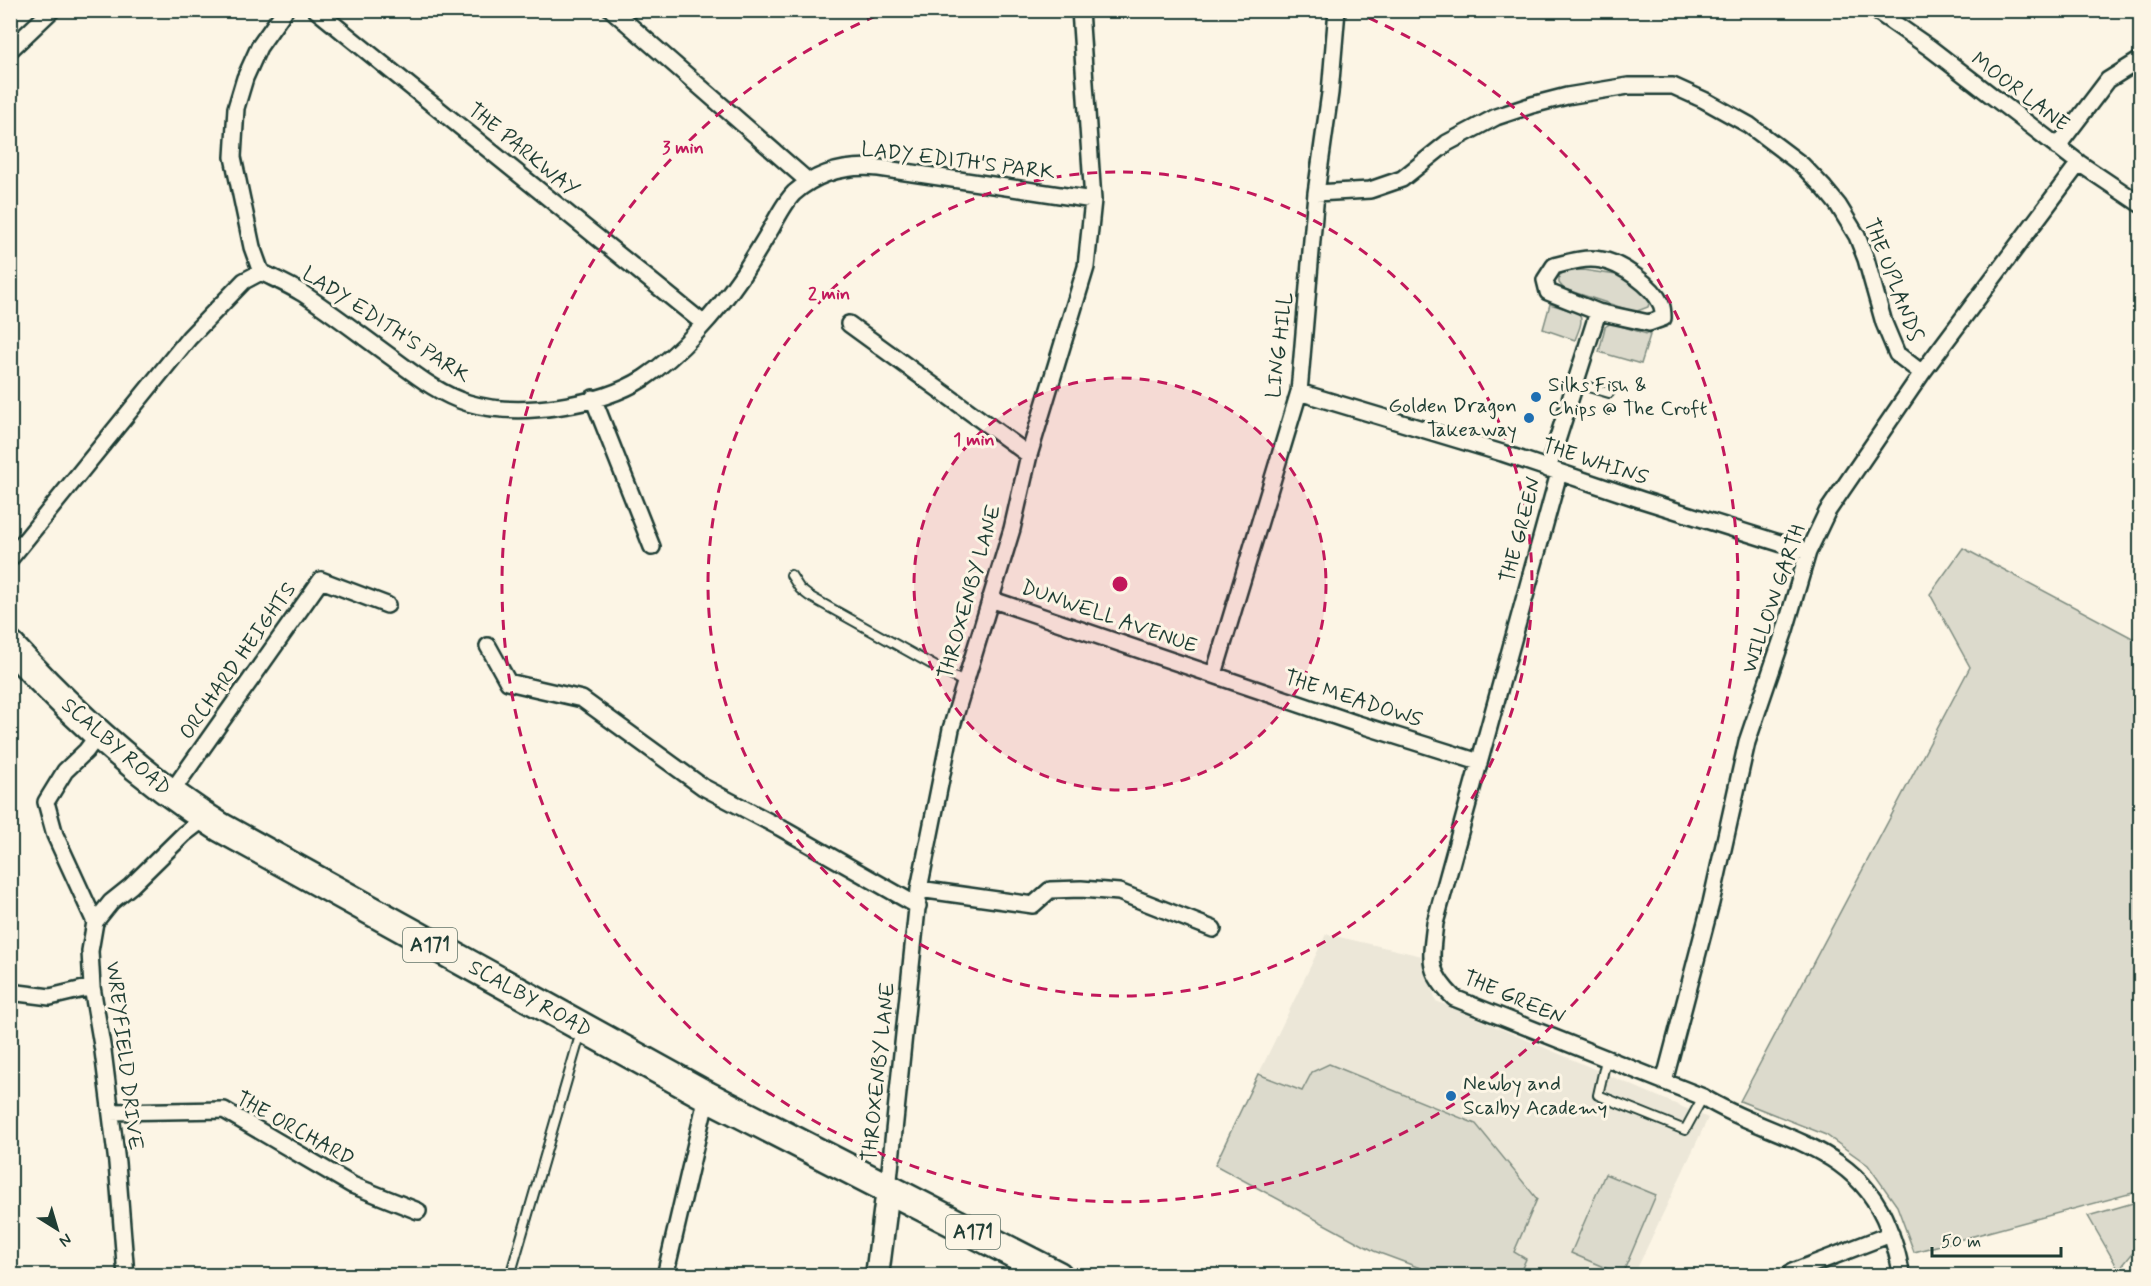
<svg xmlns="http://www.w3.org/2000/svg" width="2151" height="1286" viewBox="0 0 2151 1286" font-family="Mynerve,sans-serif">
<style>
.built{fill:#ece7d8}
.green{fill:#dcdacc;stroke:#7e8c80;stroke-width:1.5}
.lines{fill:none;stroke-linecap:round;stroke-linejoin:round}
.lane-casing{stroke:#1f3d34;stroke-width:12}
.street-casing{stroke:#1f3d34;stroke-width:20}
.secondary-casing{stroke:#1f3d34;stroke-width:27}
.highway-casing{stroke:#1f3d34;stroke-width:33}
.lane{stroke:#fcf5e5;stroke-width:8}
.street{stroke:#fcf5e5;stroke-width:15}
.secondary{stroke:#fcf5e5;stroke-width:22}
.highway{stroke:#fcf5e5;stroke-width:28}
.ring{fill:none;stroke:#c2185b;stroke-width:3;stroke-dasharray:10 8}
.poi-dot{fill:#1f6fb2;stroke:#fcf5e5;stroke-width:2}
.labels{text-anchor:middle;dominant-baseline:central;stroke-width:6;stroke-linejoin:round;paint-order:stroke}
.shield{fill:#fcf5e5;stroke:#617469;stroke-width:1.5}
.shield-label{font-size:20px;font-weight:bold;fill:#1f3d34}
.street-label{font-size:21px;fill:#1f3d34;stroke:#fcf5e5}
.poi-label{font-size:21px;fill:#1f3d34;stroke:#fcf5e5;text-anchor:start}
.centre{fill:#c2185b;stroke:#fcf5e5;stroke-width:3}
.ring-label{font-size:18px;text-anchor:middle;font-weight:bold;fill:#c2185b;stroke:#fcf5e5;stroke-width:6;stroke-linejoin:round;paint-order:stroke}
</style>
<rect width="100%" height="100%" fill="#fcf5e5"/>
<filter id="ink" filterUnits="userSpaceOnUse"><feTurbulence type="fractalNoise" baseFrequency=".0167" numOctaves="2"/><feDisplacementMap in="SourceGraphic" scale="12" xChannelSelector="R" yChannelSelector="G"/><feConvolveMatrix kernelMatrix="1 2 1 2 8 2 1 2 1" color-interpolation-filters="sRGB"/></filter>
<g filter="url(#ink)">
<!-- built -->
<path class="built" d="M1326 934 1422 956 1436 1001 1708 1118 1634 1275H1439L1374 1251 1215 1165Z"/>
<!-- green -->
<path class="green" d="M1583 270 1623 276 1636 282 1650 300 1648 307 1635 312 1564 289 1559 283V276L1565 271Z
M1550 304 1579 313C1584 322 1578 331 1575 340L1543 329Z
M1611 323 1650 335 1641 364 1599 352 1605 327Z
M1963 548 2140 642V1191L1914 1252 1897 1206 1868 1165 1826 1135 1740 1101 1970 667 1930 594Z
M1329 1064 1476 1124 1537 1199 1514 1252 1526 1259 1522 1268 1541 1275H1439L1374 1251 1215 1165 1258 1074 1302 1091 1312 1072Z
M1605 1174 1656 1195 1622 1275 1571 1253Z
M2140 1201V1244L2119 1270 2088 1216Z"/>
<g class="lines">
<defs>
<path id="lane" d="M1575 383 1609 393
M791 575 800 589 809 596 965 683
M1606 1060 1598 1095 1685 1130 1703 1097
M510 1276 581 1032"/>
<path id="street" d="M316 10 703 323
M612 10 809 182
M1875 10 1930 48 2079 163 2140 204
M10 50 52 10
M2057 147 2108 80 2140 60
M1316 193 1370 190 1402 179 1447 143 1496 117 1532 105 1567 96 1628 86H1673L1704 100 1749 125 1802 165 1824 188 1838 205 1857 236 1866 259 1884 323 1897 354 1922 373
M261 272 252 247 233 157 236 108 245 78 259 47 285 10
M849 324 1029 455
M1299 392 1502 453 1642 500 1808 552
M593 398 652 547
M1548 469 1598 312 1548 292 1545 280 1554 266C1569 262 1585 257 1601 260 1621 263 1653 286 1661 304 1663 308 1663 313 1663 318L1649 323 1598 312
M1559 473 1435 923C1431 960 1426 970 1454 998L1703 1097C1770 1139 1856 1142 1888 1227 1894 1242 1900 1259 1901 1276
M10 559 189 338 244 281 261 272C275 279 289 285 302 293 331 312 358 333 387 354 412 372 438 394 468 403 518 418 600 406 644 378 679 355 717 312 741 277 752 261 762 244 772 227 778 216 785 202 794 193 818 172 848 165 879 168L1093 200
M990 599 1355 723 1479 762
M488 646 508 682 582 699 703 787 779 827 918 906
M1214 674 1299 392 1316 193 1330 93 1337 10
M170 794 321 580 387 605
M919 889 1033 905 1050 890 1081 889 1119 892 1213 929
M95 922 55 835 46 802 65 771 86 751 98 735
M10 992 50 997 92 987
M1664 1082 1711 903 1747 742 1785 630 1808 552 1827 512 1922 373 2079 163
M111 1112 224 1110 352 1185 418 1211
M888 1189 919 889 951 729 1012 529 1029 455 1086 267 1093 200 1080 10
M1792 1272 1891 1234
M126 1276 117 1163 103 1051 92 987 90 951 95 922 111 902 131 886 184 834 205 818
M665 1276 707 1096"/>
<path id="secondary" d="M877 1276 888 1189"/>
<path id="highway" d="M10 646C73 715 141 777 220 827L707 1096 1058 1276"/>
</defs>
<!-- lane casing -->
<use href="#lane" class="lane-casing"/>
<!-- street casing -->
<use href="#street" class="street-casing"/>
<!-- secondary casing -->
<use href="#secondary" class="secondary-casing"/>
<!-- highway casing -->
<use href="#highway" class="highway-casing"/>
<!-- lane -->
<use href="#lane" class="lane"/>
<!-- street -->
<use href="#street" class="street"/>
<!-- secondary -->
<use href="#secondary" class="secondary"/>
<!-- highway -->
<use href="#highway" class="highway"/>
</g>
</g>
<!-- distance rings -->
<circle cx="1120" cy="584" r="206" fill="#c2185b" fill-opacity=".12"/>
<g class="ring">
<circle cx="1120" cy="584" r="206"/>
<circle cx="1120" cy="584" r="412"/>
<path d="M1352 11A618 618 0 1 1 888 11"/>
</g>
<!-- markers -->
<g class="poi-dot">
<circle cx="1536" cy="397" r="6"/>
<circle cx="1529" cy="418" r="6"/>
<circle cx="1451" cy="1096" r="6"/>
</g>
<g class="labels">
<!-- shield labels -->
<g class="shield">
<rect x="403" y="928" width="54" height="34" rx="4.5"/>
<rect x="946" y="1215" width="54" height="34" rx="4.5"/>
</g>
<g class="shield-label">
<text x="430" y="945">A171</text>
<text x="973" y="1232">A171</text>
</g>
<!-- street labels -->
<g class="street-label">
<text transform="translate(2020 92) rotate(37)">MOOR LANE</text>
<text transform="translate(523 150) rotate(39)">THE PARKWAY</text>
<text transform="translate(958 161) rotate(7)">LADY EDITH'S PARK</text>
<text transform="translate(1893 280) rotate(69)">THE UPLANDS</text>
<text transform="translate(386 325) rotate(33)">LADY EDITH'S PARK</text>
<text transform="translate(1280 345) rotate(-83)">LING HILL</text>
<text transform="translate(1595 462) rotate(18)">THE WHINS</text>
<text transform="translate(1521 530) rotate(-75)">THE GREEN</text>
<text transform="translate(970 592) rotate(-74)">THROXENBY LANE</text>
<text transform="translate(1774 599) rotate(-71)">WILLOW GARTH</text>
<text transform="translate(1109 617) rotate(19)">DUNWELL AVENUE</text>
<text transform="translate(238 661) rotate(-55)">ORCHARD HEIGHTS</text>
<text transform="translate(1353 699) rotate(18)">THE MEADOWS</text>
<text transform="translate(116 747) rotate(41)">SCALBY ROAD</text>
<text transform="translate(1514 998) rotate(23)">THE GREEN</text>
<text transform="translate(530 999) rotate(29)">SCALBY ROAD</text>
<text transform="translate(124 1056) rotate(83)">WREYFIELD DRIVE</text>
<text transform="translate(879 1072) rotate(-84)">THROXENBY LANE</text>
<text transform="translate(295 1129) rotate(29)">THE ORCHARD</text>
</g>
<!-- poi labels -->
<g class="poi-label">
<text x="1548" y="385">Silks Fish &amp;<tspan x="1548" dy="24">Chips @ The Croft</tspan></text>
<text x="1517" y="406" text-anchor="end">Golden Dragon<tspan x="1517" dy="24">Takeaway</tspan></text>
<text x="1463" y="1084">Newby and<tspan x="1463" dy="24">Scalby Academy</tspan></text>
</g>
</g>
<circle cx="1120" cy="584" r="9" class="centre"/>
<g class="ring-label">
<text x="683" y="153">3 min</text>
<text x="829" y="299">2 min</text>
<text x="974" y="445">1 min</text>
</g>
<!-- margin -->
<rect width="2151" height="1286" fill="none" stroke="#fcf5e5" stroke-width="36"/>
<rect x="18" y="18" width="2115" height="1250" fill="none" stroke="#1f3d34" stroke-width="2" filter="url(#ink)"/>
<!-- north arrow -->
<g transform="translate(57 1229) rotate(143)" stroke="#fcf5e5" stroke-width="4.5" paint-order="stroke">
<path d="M0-4.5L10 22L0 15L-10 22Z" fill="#1f3d34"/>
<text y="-9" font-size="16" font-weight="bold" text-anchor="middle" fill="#1f3d34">N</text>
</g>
<!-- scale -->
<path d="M1932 1247v9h129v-9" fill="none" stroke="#1f3d34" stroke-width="3"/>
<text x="1941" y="1247" font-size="18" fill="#1f3d34" stroke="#fcf5e5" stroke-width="4.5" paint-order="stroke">50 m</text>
</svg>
